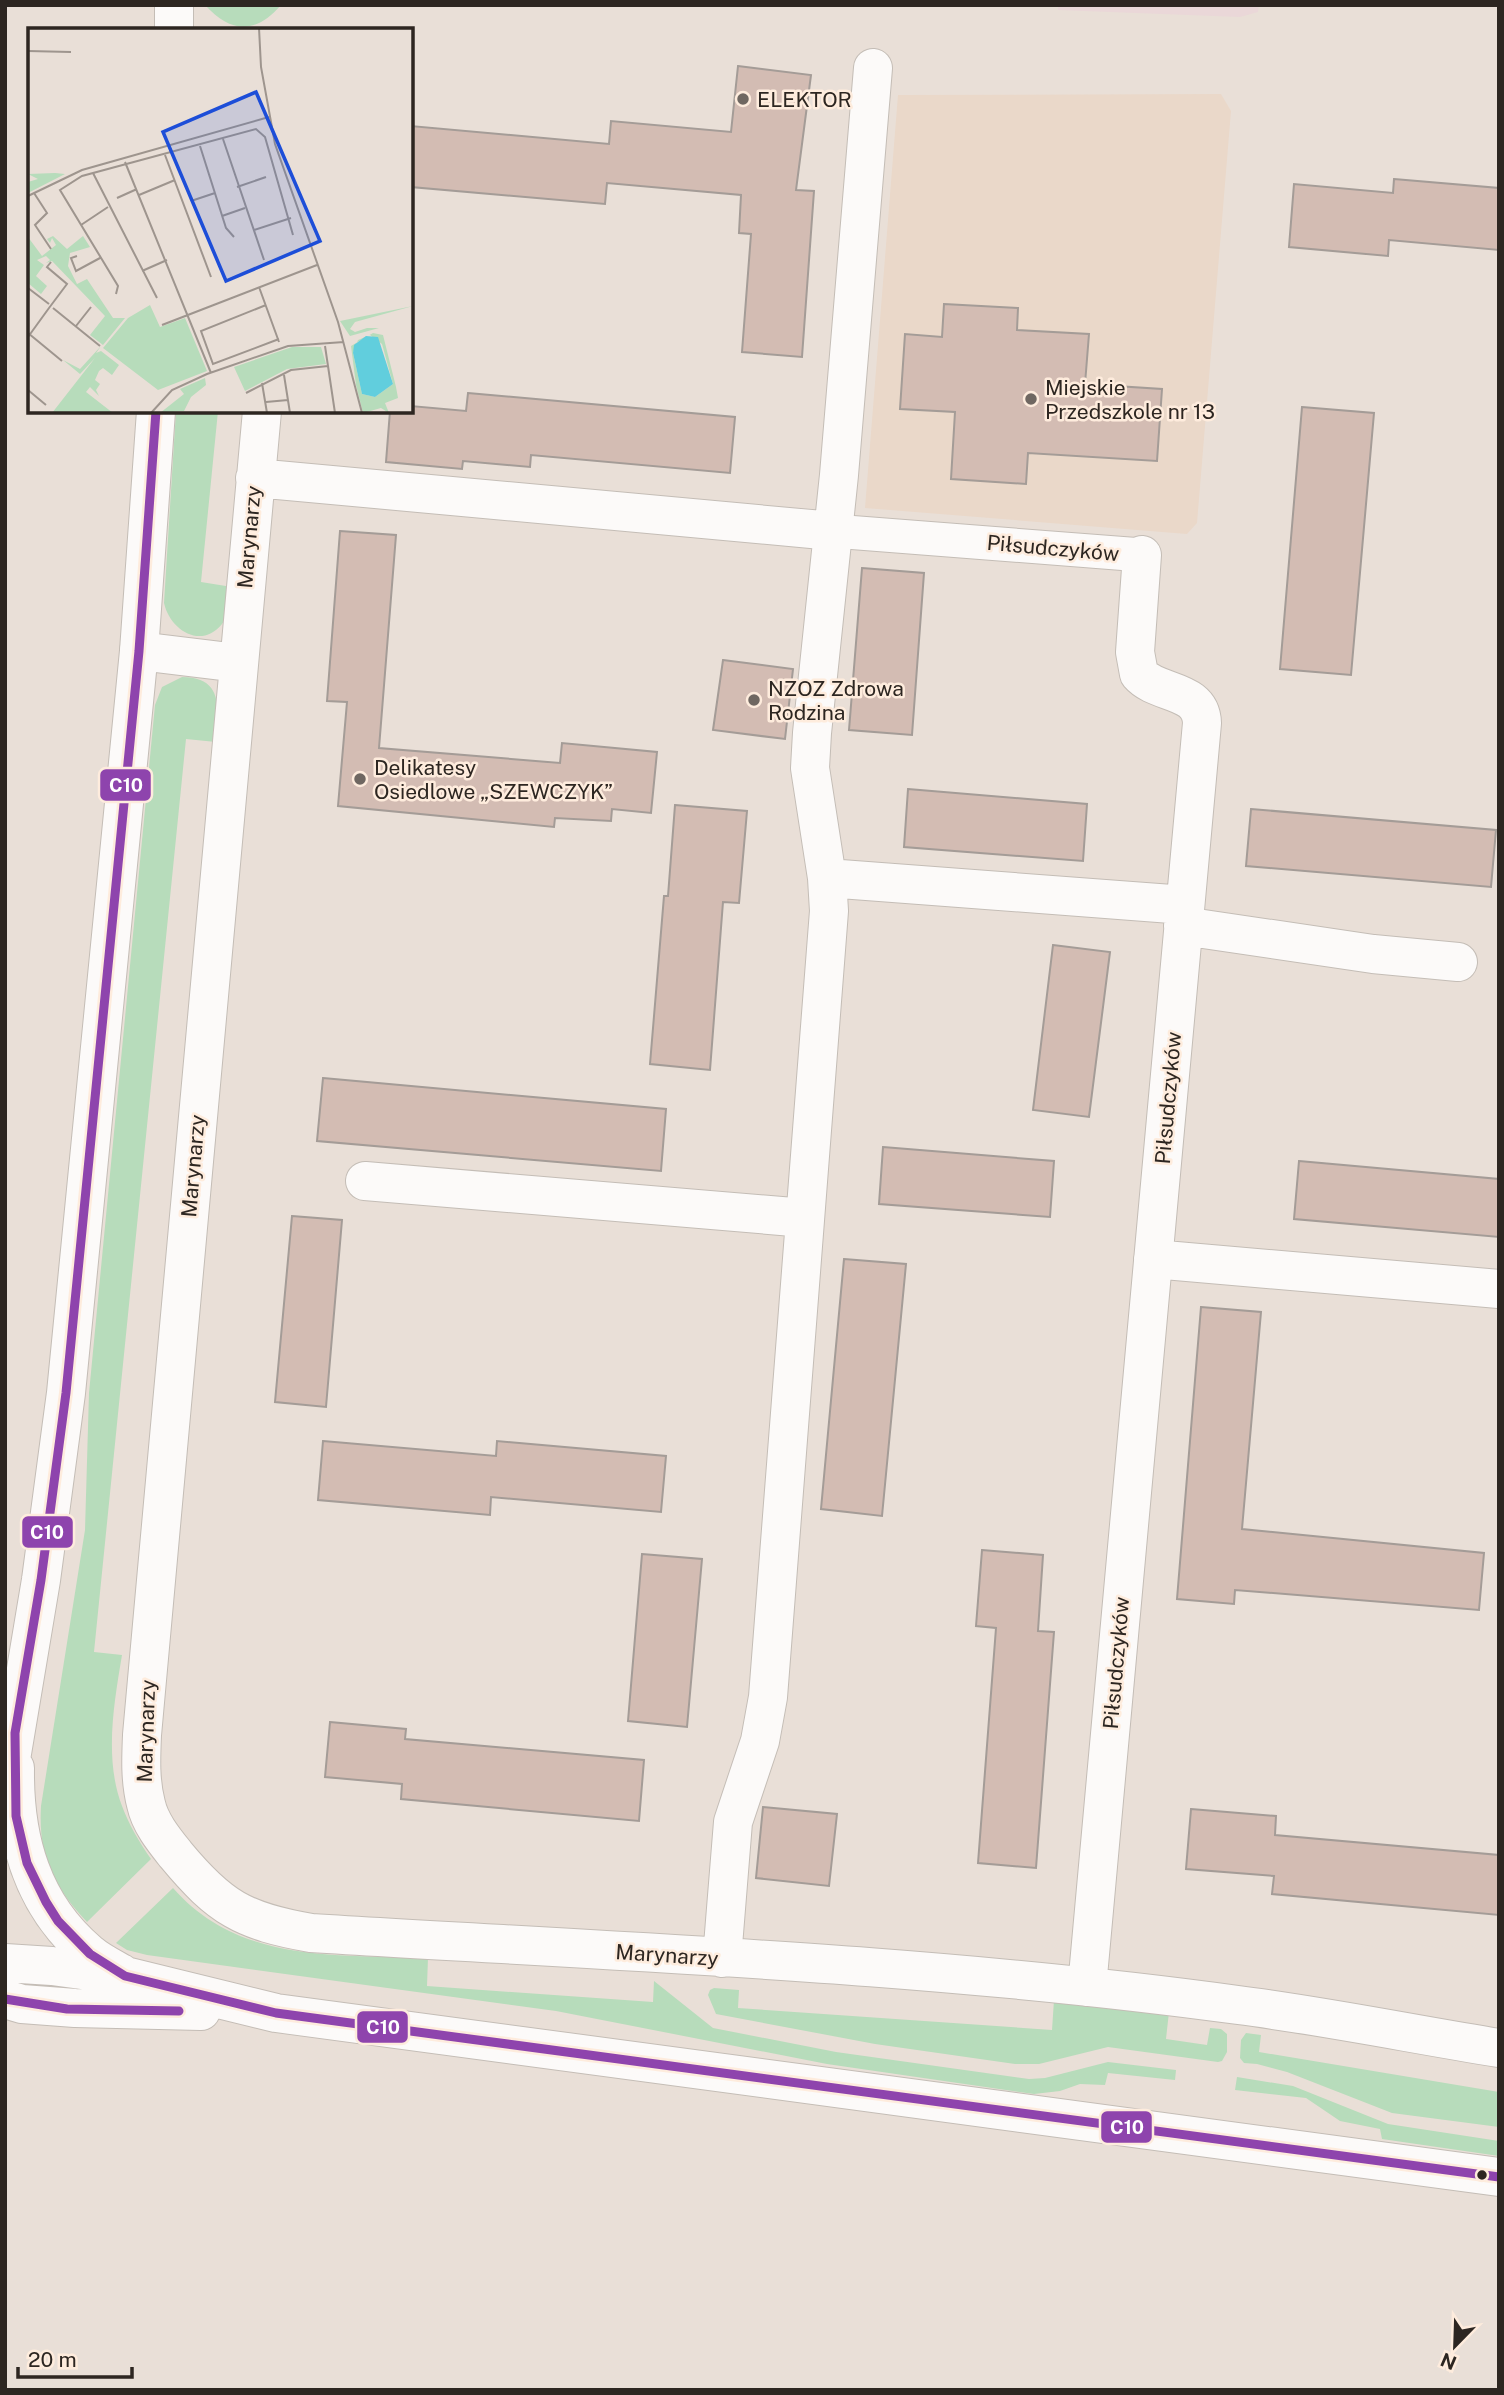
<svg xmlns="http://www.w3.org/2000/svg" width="1504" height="2395" viewBox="0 0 1504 2395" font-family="'Public Sans',sans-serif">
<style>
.commercial{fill:#ead7d8}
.built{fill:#ead8c9}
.green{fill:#b7dcbb}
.building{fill:#d3bcb3;stroke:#a49c97;stroke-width:2}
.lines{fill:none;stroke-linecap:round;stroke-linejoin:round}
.pedestrian-casing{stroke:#c4bdb6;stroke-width:35}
.minor-casing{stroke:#c4bdb6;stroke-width:40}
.tertiary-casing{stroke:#c4bdb6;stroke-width:40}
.pedestrian{stroke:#fcfaf9;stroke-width:33}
.minor{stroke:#fcfaf9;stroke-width:38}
.tertiary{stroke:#fcfaf9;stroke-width:38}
.bus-1-casing{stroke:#feecdd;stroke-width:14}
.bus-1{stroke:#8e44ad;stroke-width:9}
.poi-dot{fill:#6f6761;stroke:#feecdd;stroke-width:2.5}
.bus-dot{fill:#2d2621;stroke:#feecdd;stroke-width:2.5}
.labels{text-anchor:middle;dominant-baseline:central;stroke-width:5;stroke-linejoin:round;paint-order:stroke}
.poi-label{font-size:21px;fill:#2d2621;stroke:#feecdd;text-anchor:start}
.street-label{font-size:21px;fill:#2d2621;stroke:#feecdd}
.inset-road{fill:none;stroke:#9e958e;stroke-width:2}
.view{fill:#1d4ed8;fill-opacity:0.15;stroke:#1d4ed8;stroke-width:3.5}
.inset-edge{fill:none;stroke:#2d2621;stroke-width:3.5}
.line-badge{stroke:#feecdd;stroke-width:2.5}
.badge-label{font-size:19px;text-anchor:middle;font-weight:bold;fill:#fff}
</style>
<rect width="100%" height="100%" fill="#e9dfd7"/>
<!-- commercial -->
<path class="commercial" d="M1058 5H1259L1258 12 1240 17 1058 10Z"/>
<!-- built -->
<path class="built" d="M1221 94 1231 111 1197 523 1187 534 865 508 898 95Z"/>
<!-- green -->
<path class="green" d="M205 5H281C255 35 231 33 205 5Z
M176 411H218L201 582 232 587C230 599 230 615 222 624 201 650 170 630 164 603Z
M182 677C225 677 218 711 216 742L186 739 94 1652 122 1655C114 1703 104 1759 122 1806 129 1825 140 1843 151 1859L87 1922C53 1886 38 1856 41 1806L85 1530 89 1393 155 705 162 687Z
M173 1888C240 1964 336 1954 428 1958L427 1986 653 2002 654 1981 713 2028 836 2052 1029 2079 1045 2078 1108 2062 1176 2070 1175 2080 1108 2073 1105 2085 1080 2084 1060 2091 1034 2094 827 2064 556 2011 147 1955 127 1950 116 1943Z
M714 1988 739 1990 738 2008 1052 2030 1054 2000 1169 2012 1166 2039 1207 2045 1210 2028 1221 2029 1227 2034V2052L1222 2061 1218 2062 1108 2047 1039 2064H1015L875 2044 716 2014 708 1995 710 1990Z
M1246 2033 1261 2035 1259 2052 1499 2092V2127L1392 2113 1287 2072 1257 2064 1244 2063 1240 2058 1241 2040Z
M1237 2077 1293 2086 1388 2124 1499 2141V2156L1382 2139 1380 2129 1340 2121 1306 2098 1235 2090Z"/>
<!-- building -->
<path class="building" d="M738 66 811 75 796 190 814 191 802 357 742 352 751 234 739 233 741 195 607 183 605 204 411 187V126L609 144 611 121 731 132Z
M1394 179 1499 188V250L1389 240 1388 256 1289 247 1294 184 1393 193Z
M944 304 1018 308 1017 330 1089 334 1085 384 1162 389 1157 461 1028 453 1026 484 951 479 955 412 900 409 905 334 942 337Z
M468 393 735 417 730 473 531 455 530 467 463 461 462 469 386 462 390 411H411V406L466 411Z
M1302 407 1374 413 1351 675 1280 669Z
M340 531 396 535 379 748 560 763 562 743 657 752 651 813 612 809 611 821 555 818 554 827 338 806 347 702 327 701Z
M862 568 924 573 912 735 849 730Z
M723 660 793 669 785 739 713 730Z
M908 789 1087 804 1083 861 904 847Z
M675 805 747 811 739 903 723 902 710 1070 650 1064 664 896H668Z
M1251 809 1496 830 1491 887 1246 866Z
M1053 945 1110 952 1089 1117 1033 1110Z
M323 1078 666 1109 661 1171 317 1141Z
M883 1147 1054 1161 1050 1217 879 1204Z
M1299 1161 1499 1179V1237L1294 1219Z
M292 1216 342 1220 326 1407 275 1402Z
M844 1259 906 1264 882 1516 821 1509Z
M1201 1307 1261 1312 1242 1529 1484 1553 1479 1610 1235 1590 1234 1604 1177 1599Z
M323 1441 496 1456 497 1441 666 1456 661 1512 491 1497 490 1515 318 1500Z
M982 1550 1043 1555 1038 1631 1054 1632 1036 1868 978 1863 996 1628 976 1626Z
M642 1554 702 1559 687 1727 628 1721Z
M330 1722 406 1729 405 1739 644 1760 639 1821 401 1799 402 1784 325 1777Z
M763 1807 837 1814 829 1886 756 1878Z
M1191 1809 1276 1816 1275 1835 1499 1855V1915L1272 1894 1274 1876 1186 1869Z"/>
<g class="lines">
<defs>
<path id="pedestrian" d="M833 531 1142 555"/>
<path id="minor" d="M262 411 142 1735C141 1758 140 1781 146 1804 150 1823 164 1840 176 1855 220 1908 243 1921 311 1933 620 1952 931 1963 1238 2005 1325 2016 1412 2034 1499 2048
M255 478 833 531
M139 651 238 663
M827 878 1185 905
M1183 926 1373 954 1458 962
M365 1181 805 1218
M1153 1259 1499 1289
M722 1958 733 1822 760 1741 768 1697 829 911 827 878 810 768 812 733 839 475 873 68
M1087 1987 1202 723C1201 688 1157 695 1139 674L1135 652 1142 555"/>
<path id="tertiary" d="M174 30V5
M15 1768C14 1839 32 1905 89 1953 98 1961 110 1967 121 1973
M5 1795 41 1580 66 1393 139 651 156 411
M5 1963 52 1966 125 1976 276 2013 1499 2177
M5 1999 22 2004 75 2008 201 2011"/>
</defs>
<!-- pedestrian casing -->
<use href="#pedestrian" class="pedestrian-casing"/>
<!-- minor casing -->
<use href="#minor" class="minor-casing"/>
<!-- tertiary casing -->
<use href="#tertiary" class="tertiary-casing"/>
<!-- pedestrian -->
<use href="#pedestrian" class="pedestrian"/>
<!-- minor -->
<use href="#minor" class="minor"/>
<!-- tertiary -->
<use href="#tertiary" class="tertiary"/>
<defs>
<path id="bus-1" d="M156 411 139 651 66 1393 41 1580 15 1733 16 1816 27 1863 46 1902 58 1921 90 1954 125 1976 276 2013 1499 2177
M5 1999 67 2009 179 2011"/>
</defs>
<!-- bus-1 casing -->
<use href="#bus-1" class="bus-1-casing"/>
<!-- bus-1 -->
<use href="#bus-1" class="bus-1"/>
</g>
<!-- markers -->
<g class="poi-dot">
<circle cx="743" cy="99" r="7"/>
<circle cx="1031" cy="399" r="7"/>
<circle cx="754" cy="700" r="7"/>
<circle cx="360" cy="779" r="7"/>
</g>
<circle class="bus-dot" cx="1482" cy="2175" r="6"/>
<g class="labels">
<!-- poi labels -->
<g class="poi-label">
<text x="757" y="99">ELEKTOR</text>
<text x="1045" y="387">Miejskie<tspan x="1045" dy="24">Przedszkole nr 13</tspan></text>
<text x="768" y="688">NZOZ Zdrowa<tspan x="768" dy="24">Rodzina</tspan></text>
<text x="374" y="767">Delikatesy<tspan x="374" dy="24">Osiedlowe „SZEWCZYK”</tspan></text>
</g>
<!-- street labels -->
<g class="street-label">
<text transform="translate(249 537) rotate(-85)">Marynarzy</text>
<text transform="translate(1053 548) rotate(5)">Piłsudczyków</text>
<text transform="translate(1168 1098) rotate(-85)">Piłsudczyków</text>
<text transform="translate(193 1166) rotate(-85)">Marynarzy</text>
<text transform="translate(1116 1663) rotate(-85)">Piłsudczyków</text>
<text transform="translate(146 1731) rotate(-88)">Marynarzy</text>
<text transform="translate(667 1955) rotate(4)">Marynarzy</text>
</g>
</g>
<!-- overview -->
<g transform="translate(28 28)">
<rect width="385" height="385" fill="#e9dfd7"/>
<path d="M27 145 37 146 0 165V154L10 151 0 146ZM25 208 39 221 55 208 62 219 42 225 40 238 49 256 59 251 85 290H97L75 317 62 307 77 288 24 233 18 235 22 232 18 228 9 232 16 237 8 248 19 258 13 266 0 255V209L14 228 28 217 24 210 22 215 19 211ZM122 277 132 299 157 290 179 343 130 362 75 320 100 290ZM385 278 327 294 322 301 327 304 339 300H351L322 308 312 293ZM345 305 355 307 368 359 370 370 357 375 361 385 353 380 335 385 328 357 323 318ZM342 307 354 316 365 356 347 369 334 366 325 325 330 312ZM73 318 68 325 73 323 91 337 84 347 75 340 71 343 67 352 72 356 68 362 71 368 62 359 58 364 85 385H24L67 330 52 346 35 332 52 341ZM264 319H293L298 336 259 341 217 363 206 339ZM177 350 178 357 163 369 156 383 132 385 156 366 152 361Z" fill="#b7dcbb" fill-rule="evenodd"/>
<path d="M338 308 350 309 365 356 347 369 334 366 325 325 326 317Z" fill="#61cedd"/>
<path class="inset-road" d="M231 0 233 39 247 116 310 294 334 385M0 23 43 24M195 111 236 232M172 118 198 200 206 209M137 127 183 249M97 134 183 345M65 145 129 270M209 159 238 149M6 165 19 185 7 197 23 221M111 167 147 152M0 168 54 142 241 89M89 170 109 161M163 173 187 165M194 188 217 180M53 197 80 179M226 202 263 190M49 228 43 230 48 243 72 230M23 234 19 239 39 256 21 280 24 276M114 243 139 232M231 259 251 314M0 260 21 276M88 266 90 258 32 162 54 148 228 101 237 109 265 207M238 277 173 303 185 336 251 311M25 280 72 318M134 297 289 237M48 298 63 279M0 305 34 333M0 309 21 280M297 318 307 385M256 347 262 385M234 355 239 385M0 362 18 377M218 365 263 342 300 338M238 374 260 372M123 385 144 362 179 346 260 318 316 314"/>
<path class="view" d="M228 64 292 213 198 253 135 104Z"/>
<rect width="385" height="385" class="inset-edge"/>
</g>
<g class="line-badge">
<rect x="99" y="768" width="53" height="34" rx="7" fill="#8e44ad"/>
<rect x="21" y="1515" width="53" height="34" rx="7" fill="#8e44ad"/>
<rect x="356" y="2010" width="53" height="34" rx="7" fill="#8e44ad"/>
<rect x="1100" y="2110" width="53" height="34" rx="7" fill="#8e44ad"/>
</g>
<g class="badge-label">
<text x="126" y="792">C10</text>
<text x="47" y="1539">C10</text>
<text x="383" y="2034">C10</text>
<text x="1127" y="2134">C10</text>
</g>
<!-- border -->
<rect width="1504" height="2395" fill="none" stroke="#2d2621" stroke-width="14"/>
<!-- north arrow -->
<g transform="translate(1455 2346) rotate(203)" stroke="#feecdd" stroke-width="5" paint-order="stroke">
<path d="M0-5L12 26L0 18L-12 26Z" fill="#2d2621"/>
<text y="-10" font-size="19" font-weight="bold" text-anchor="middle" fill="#2d2621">N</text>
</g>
<!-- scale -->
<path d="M18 2367v10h114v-10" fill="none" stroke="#2d2621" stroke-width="3.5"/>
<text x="28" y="2367" font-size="21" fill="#2d2621" stroke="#feecdd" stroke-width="5" paint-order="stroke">20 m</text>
</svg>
